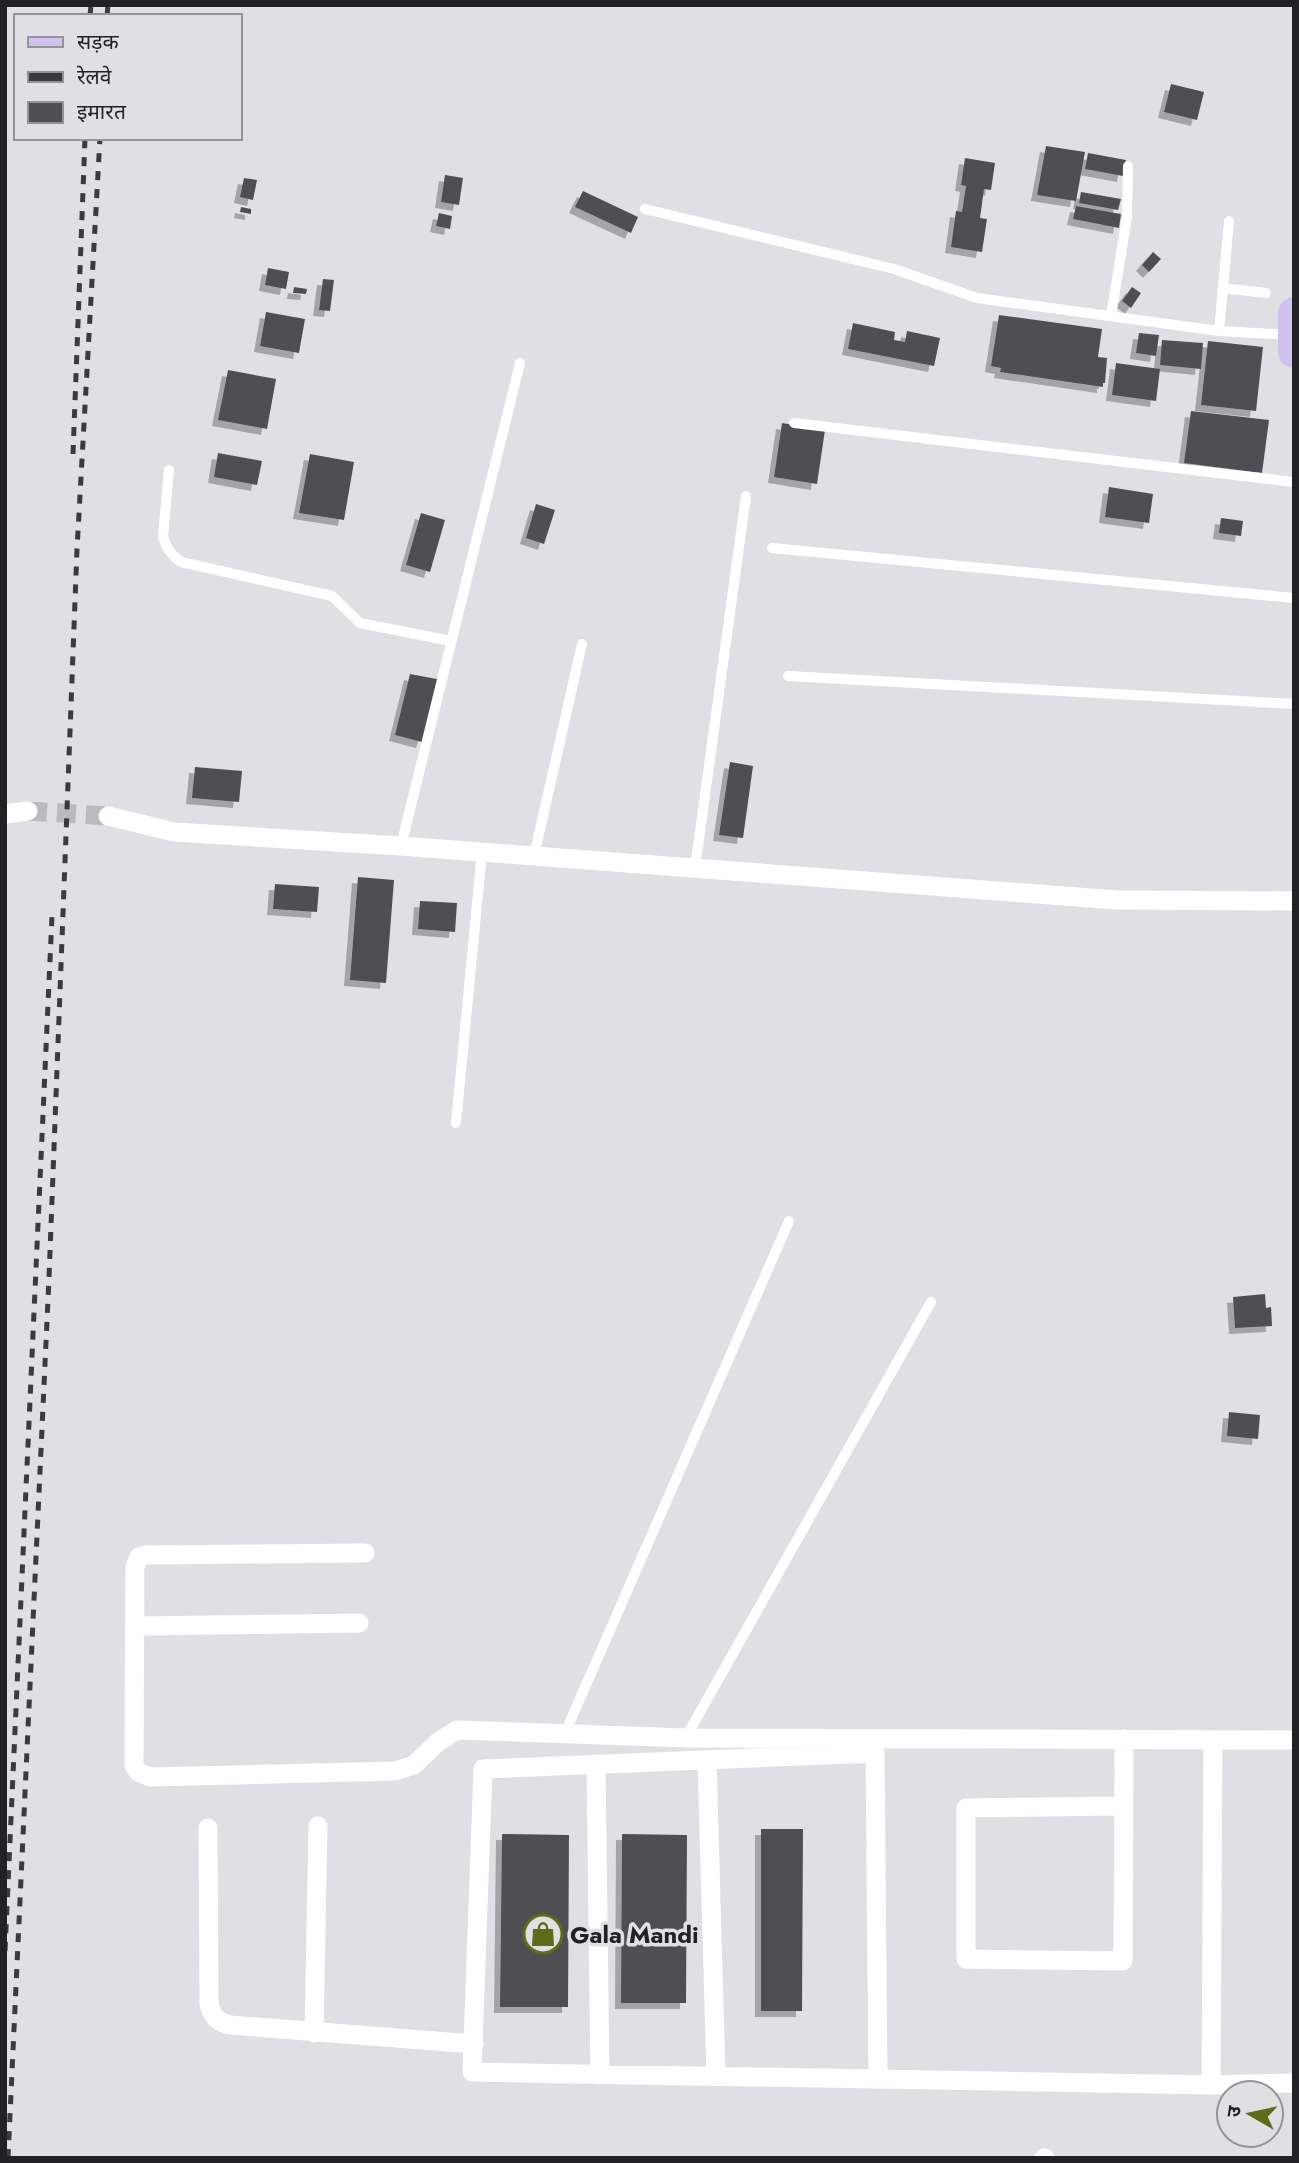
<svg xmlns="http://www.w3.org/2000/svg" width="1299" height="2163" viewBox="0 0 1299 2163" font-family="Jost,'Noto Sans Devanagari',sans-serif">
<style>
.building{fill:#504f53;filter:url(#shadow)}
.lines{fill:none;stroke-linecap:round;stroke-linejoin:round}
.minor-tunnel{stroke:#bab9bd;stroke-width:19;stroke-dasharray:19 10;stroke-linecap:butt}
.service{stroke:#fff;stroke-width:10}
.minor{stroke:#fff;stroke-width:19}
.primary{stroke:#d0c1ee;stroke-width:32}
.rail{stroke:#3b3a3c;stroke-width:5;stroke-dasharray:9 9;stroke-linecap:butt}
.labels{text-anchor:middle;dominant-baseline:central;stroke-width:7;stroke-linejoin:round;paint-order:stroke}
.poi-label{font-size:24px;font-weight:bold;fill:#222123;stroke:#e0dfe3;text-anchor:start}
</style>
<defs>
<filter id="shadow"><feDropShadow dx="-6" dy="6" stdDeviation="0" flood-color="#0004"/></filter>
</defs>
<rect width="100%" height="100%" fill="#e0dfe3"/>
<!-- building -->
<path class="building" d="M1171 84 1204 92 1197 120 1164 112Z
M1046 146 1085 152 1076 201 1037 195Z
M1088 153 1126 160 1123 176 1085 169Z
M965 158 995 163 991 190 984 189 980 218 987 219 982 252 951 247 956 211 962 212 966 186 961 185Z
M445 175 463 178 459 205 441 202Z
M244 178 257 180 253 200 240 197Z
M583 191 638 217 631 233 575 207Z
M1081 192 1121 199 1118 210 1079 203Z
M1076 206 1121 214 1119 228 1073 219Z
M241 207 251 209V214L240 212Z
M439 213 452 216 450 229 436 226Z
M1153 252 1161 259 1149 272 1142 265Z
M268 268 289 272 286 289 265 285Z
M323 279 334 280 330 311 319 310Z
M294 287 307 289 306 294 293 293Z
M1132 287 1141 293 1131 308 1122 301Z
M266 312 305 319 299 353 260 346Z
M999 315 1102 329 1098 357 1107 358 1105 383H1103V387L1000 372 1001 368 991 366Z
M853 323 895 332 894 340 905 342 907 331 940 338 934 366 848 349Z
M1139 333 1159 335 1156 356 1136 353Z
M1162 340 1203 343 1201 369 1160 365Z
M1208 341 1263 347 1256 411 1201 405Z
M1116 363 1160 369 1156 401 1112 395Z
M228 370 276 379 267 429 218 420Z
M1191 411 1269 420 1262 473 1184 463Z
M782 423 825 430 817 484 774 477Z
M218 453 262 461 257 485 214 477Z
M310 454 354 462 344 520 299 513Z
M1109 487 1153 494 1149 523 1105 517Z
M536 504 555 510 544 544 526 538Z
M421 513 445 520 430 572 406 565Z
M1221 518 1243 521 1241 536 1219 533Z
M410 674 442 680 422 742 395 735Z
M730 762 753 766 743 838 719 835Z
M195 767 242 771 239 802 192 798Z
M358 877 394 880 386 983 350 980Z
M275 884 319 887 317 912 273 909Z
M420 901 457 903 455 932 418 929Z
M1265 1294 1266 1308 1271 1307 1272 1326 1235 1328 1233 1297Z
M1229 1412 1260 1415 1258 1439 1227 1436Z
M761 1829H803L802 2011H761Z
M502 1834 569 1835 568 2007H500Z
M622 1834 687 1835 686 2003H621Z"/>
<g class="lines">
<!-- minor-tunnel -->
<path class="minor-tunnel" d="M28 811 108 816"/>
<!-- service -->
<path class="service" d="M645 209 894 269 977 298 1219 331 1291 335
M1223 288 1266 293
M1111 316 1127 217 1128 166
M1219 331 1229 221
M794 423 1294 482
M169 470 163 536C166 548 171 555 181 562L332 596 360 623 451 641
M772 548 1294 598
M788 676 1294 704
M401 846 520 363
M534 856 582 644
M695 868 746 496
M456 1123 482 852
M565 1733 789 1221
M686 1737 931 1302"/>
<!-- minor -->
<path class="minor" d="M5 814 28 811
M108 816 174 832 401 846 1117 900 1294 901
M365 1553 145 1555 139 1557 135 1567 134 1765 138 1772 150 1777 395 1771 414 1765 438 1742 457 1730 685 1738 1294 1740
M135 1626 359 1623
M707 1760 716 2076
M596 1764 600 2075
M1123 1806 966 1808V1959L1123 1961 1124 1739
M208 1828 209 2004C212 2016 217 2022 230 2025L474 2044
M314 2033 318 1826
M878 2079 875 1753 483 1769 472 2072 1211 2085 1294 2083
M1211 2085 1213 1740
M1044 2158H1045"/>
<!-- primary -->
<path class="primary" d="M1294 313V352"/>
<!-- rail -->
<path class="rail" d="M90 16 91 5
M107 16 108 5
M73 454 85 138
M5 1951 52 916
M8 2158 49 1278 77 549 100 138"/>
</g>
<!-- icons -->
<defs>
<symbol id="shop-ring" viewBox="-11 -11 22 22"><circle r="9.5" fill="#e0dfe3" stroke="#5c6c18" stroke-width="1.5"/><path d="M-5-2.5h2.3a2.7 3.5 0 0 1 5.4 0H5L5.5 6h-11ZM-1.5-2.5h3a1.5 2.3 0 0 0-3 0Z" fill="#5c6c18"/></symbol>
</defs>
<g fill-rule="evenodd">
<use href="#shop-ring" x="521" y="1912" width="44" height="44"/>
</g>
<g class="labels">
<!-- poi labels -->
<g class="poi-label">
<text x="570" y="1934">Gala Mandi</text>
</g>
</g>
<!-- border -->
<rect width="1299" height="2163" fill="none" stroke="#222123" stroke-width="14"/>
<!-- legend -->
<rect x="14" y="14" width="228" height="126" fill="#e0dfe3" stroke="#949396" stroke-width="2"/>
<rect x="28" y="37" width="35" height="10" fill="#d0c1ee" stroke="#949396" stroke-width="2"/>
<text x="77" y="49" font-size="21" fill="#222123">सड़क</text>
<rect x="28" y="72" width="35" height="10" fill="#3b3a3c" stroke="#949396" stroke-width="2"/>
<text x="77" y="84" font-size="21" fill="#222123">रेलवे</text>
<rect x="28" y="102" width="35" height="21" fill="#504f53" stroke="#949396" stroke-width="2"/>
<text x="77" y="119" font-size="21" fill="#222123">इमारत</text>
<!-- north arrow -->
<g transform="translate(1250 2114) rotate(279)"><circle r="33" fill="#e0dfe3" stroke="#949396" stroke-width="2"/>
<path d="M0-5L12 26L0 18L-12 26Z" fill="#5c6c18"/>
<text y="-10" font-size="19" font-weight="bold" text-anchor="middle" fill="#222123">उ</text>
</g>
</svg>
